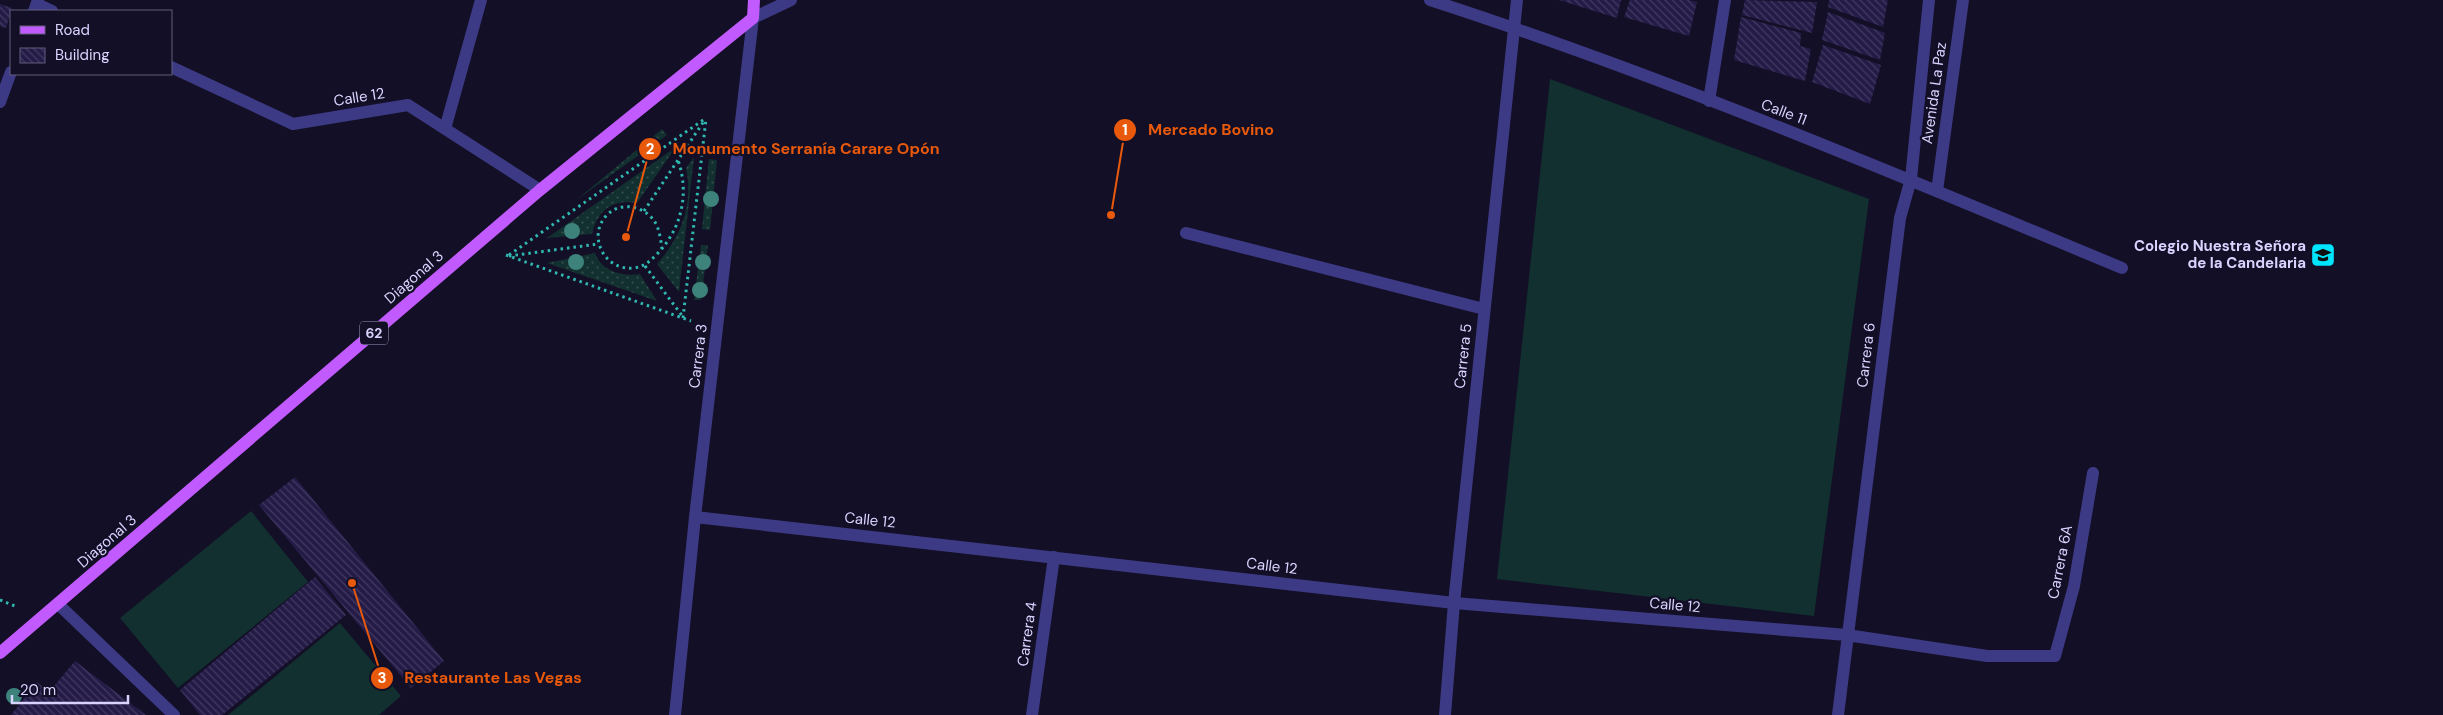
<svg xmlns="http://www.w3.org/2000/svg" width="2443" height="715" viewBox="0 0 2443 715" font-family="'DM Sans',sans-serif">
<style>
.grass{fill:url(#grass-dots)}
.pitch{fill:#12302f}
.building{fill:url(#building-back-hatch)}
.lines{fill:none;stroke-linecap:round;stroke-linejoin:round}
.path{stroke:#2fb8b0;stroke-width:3;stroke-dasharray:2.5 4;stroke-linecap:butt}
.lane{stroke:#3d3a85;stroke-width:12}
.street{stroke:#3d3a85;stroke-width:12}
.primary{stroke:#c25bff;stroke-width:12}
.tree{fill:#3d827b}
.labels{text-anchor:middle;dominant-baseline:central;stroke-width:4.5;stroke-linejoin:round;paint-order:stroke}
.shield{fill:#130f26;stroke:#9e99be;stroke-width:1}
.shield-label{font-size:14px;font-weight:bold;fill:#d9d4ff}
.street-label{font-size:15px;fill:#d9d4ff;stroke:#130f26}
.poi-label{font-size:15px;font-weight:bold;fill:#d9d4ff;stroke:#130f26;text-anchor:end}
.leader{fill:none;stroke:#e8590c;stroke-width:2}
.callout-dot{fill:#e8590c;stroke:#130f26;stroke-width:2}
.mark-label{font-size:15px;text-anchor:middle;font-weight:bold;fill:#fff}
.callout-label{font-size:16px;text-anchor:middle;font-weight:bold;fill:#e8590c;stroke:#130f26;stroke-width:4.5;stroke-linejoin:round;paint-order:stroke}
</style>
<defs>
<pattern id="grass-dots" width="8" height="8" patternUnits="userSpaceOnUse" patternTransform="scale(1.25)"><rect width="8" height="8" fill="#12302f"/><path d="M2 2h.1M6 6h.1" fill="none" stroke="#344d4e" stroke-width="1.8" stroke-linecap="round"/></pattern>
<pattern id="building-back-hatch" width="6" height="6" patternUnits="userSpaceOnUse" patternTransform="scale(1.25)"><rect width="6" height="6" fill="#241b47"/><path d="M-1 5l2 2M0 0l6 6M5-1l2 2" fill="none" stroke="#433b63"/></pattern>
</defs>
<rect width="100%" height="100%" fill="#130f26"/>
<!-- grass -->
<path class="grass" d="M662 129 667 135 575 201Z
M676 147 637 203C613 199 598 209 592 234L547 238Z
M694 157 679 292 657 264C681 237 694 205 686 168Z
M709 159 717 160 710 230 702 229Z
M701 245H708L701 300H694Z
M595 253C601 271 623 277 640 274L657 301 547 263Z"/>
<!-- pitch -->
<path class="pitch" d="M1550 79 1869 199 1814 616 1497 579Z
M251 511 308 582 178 688 120 618Z
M340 623 401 696 379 715H228Z"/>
<!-- building -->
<path class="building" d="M1559 0H1621L1617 18Z
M1630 0H1689L1697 2 1689 36 1624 17Z
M1745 0 1817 2 1812 33 1742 15Z
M1829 0H1888L1883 27 1828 7Z
M0 4 12 8 6 28 0 26Z
M1828 12 1885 33 1880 60 1822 40Z
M1741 17 1801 33 1800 46 1811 49 1805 81 1734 60Z
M1823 45 1881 65 1870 104 1812 82Z
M295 477 444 661 411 688 259 505Z
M315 577 346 615 222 715H200L180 690Z
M75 661 146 715H11L37 682 49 692Z"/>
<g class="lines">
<!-- path -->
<path class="path" d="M644 211 704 121
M662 249C661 242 660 233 657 226 649 207 621 199 606 216 587 237 605 271 633 268 644 267 649 262 656 255 681 230 690 195 678 160
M506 255 691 321
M509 255 706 118
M509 256 598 244
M645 266 683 317
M683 318 706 119
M0 600 15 606"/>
<!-- lane -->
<path class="lane" d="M37 4 52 11
M171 67 293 124 408 105 540 190
M445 129 481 0
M1186 233 1484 309
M58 604 174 715"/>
<!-- street -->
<path class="street" d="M1430 0C1665 76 1893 173 2122 268
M34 11 38 0
M1709 101 1725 0
M0 102 11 72
M1937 191 1963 0
M695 517 1454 603 1847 635 1987 656H2055L2074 586 2093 473
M675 715 695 517 753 18 791 0
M1032 715 1054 557
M1445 715 1454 603 1517 0
M1838 715 1900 218 1911 179 1929 0"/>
<!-- primary -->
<path class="primary" d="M0 653 540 190 753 18 754 0"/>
</g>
<!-- trees -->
<g class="tree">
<circle cx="711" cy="199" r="8"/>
<circle cx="572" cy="231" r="8"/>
<circle cx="576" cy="262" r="8"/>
<circle cx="703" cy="262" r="8"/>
<circle cx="700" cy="290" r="8"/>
<circle cx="14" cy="696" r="8"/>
</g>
<!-- icons -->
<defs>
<symbol id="school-square" viewBox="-11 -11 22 22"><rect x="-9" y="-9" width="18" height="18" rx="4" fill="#00e5ff" stroke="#130f26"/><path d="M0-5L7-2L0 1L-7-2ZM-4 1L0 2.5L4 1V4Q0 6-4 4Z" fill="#111"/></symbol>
</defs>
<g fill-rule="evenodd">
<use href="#school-square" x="2309" y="241" width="28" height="28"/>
</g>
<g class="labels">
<!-- shield labels -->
<rect class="shield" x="360" y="321.5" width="28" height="23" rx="4"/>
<g class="shield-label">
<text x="374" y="333">62</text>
</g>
<!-- street labels -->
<g class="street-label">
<text transform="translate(1934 93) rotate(-82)">Avenida La Paz</text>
<text transform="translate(359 97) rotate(-9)">Calle 12</text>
<text transform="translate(1784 112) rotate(21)">Calle 11</text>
<text transform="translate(414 277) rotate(-41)">Diagonal 3</text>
<text transform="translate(1866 355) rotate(-83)">Carrera 6</text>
<text transform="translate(698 356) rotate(-83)">Carrera 3</text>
<text transform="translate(1463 356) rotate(-84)">Carrera 5</text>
<text transform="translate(870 520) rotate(6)">Calle 12</text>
<text transform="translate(107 541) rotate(-41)">Diagonal 3</text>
<text transform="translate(2060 562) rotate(-79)">Carrera 6A</text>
<text transform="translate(1272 566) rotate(7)">Calle 12</text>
<text transform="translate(1675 605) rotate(5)">Calle 12</text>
<text transform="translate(1027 634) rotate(-82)">Carrera 4</text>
</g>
<!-- poi labels -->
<g class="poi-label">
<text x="2306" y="246">Colegio Nuestra Señora<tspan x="2306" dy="17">de la Candelaria</tspan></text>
</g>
</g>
<!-- callouts -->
<path class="leader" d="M1111 215L1125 130M626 237L650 149M352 583L382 678"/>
<g class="callout-dot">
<circle cx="1111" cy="215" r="5"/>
<circle cx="626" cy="237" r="5"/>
<circle cx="352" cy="583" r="5"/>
<circle cx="1125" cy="130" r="12"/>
<circle cx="650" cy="149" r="12"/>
<circle cx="382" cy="678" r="12"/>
</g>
<g class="mark-label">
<text x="1125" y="135">1</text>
<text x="650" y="154">2</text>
<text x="382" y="683">3</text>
</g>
<g class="callout-label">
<text x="1211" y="135">Mercado Bovino</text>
<text x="806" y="154">Monumento Serranía Carare Opón</text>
<text x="493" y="683">Restaurante Las Vegas</text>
</g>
<!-- legend -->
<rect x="10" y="10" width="162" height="65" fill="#130f26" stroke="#625e7d"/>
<rect x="20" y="26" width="25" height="8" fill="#c25bff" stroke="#625e7d"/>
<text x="55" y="35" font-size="15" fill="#d9d4ff">Road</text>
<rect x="20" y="48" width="25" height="15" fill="url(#building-back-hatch)" stroke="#625e7d"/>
<text x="55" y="60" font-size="15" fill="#d9d4ff">Building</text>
<!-- scale -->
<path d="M12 695v8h116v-8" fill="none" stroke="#d9d4ff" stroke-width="2.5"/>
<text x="20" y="695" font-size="15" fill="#d9d4ff" stroke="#130f26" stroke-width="4" paint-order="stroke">20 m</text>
</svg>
